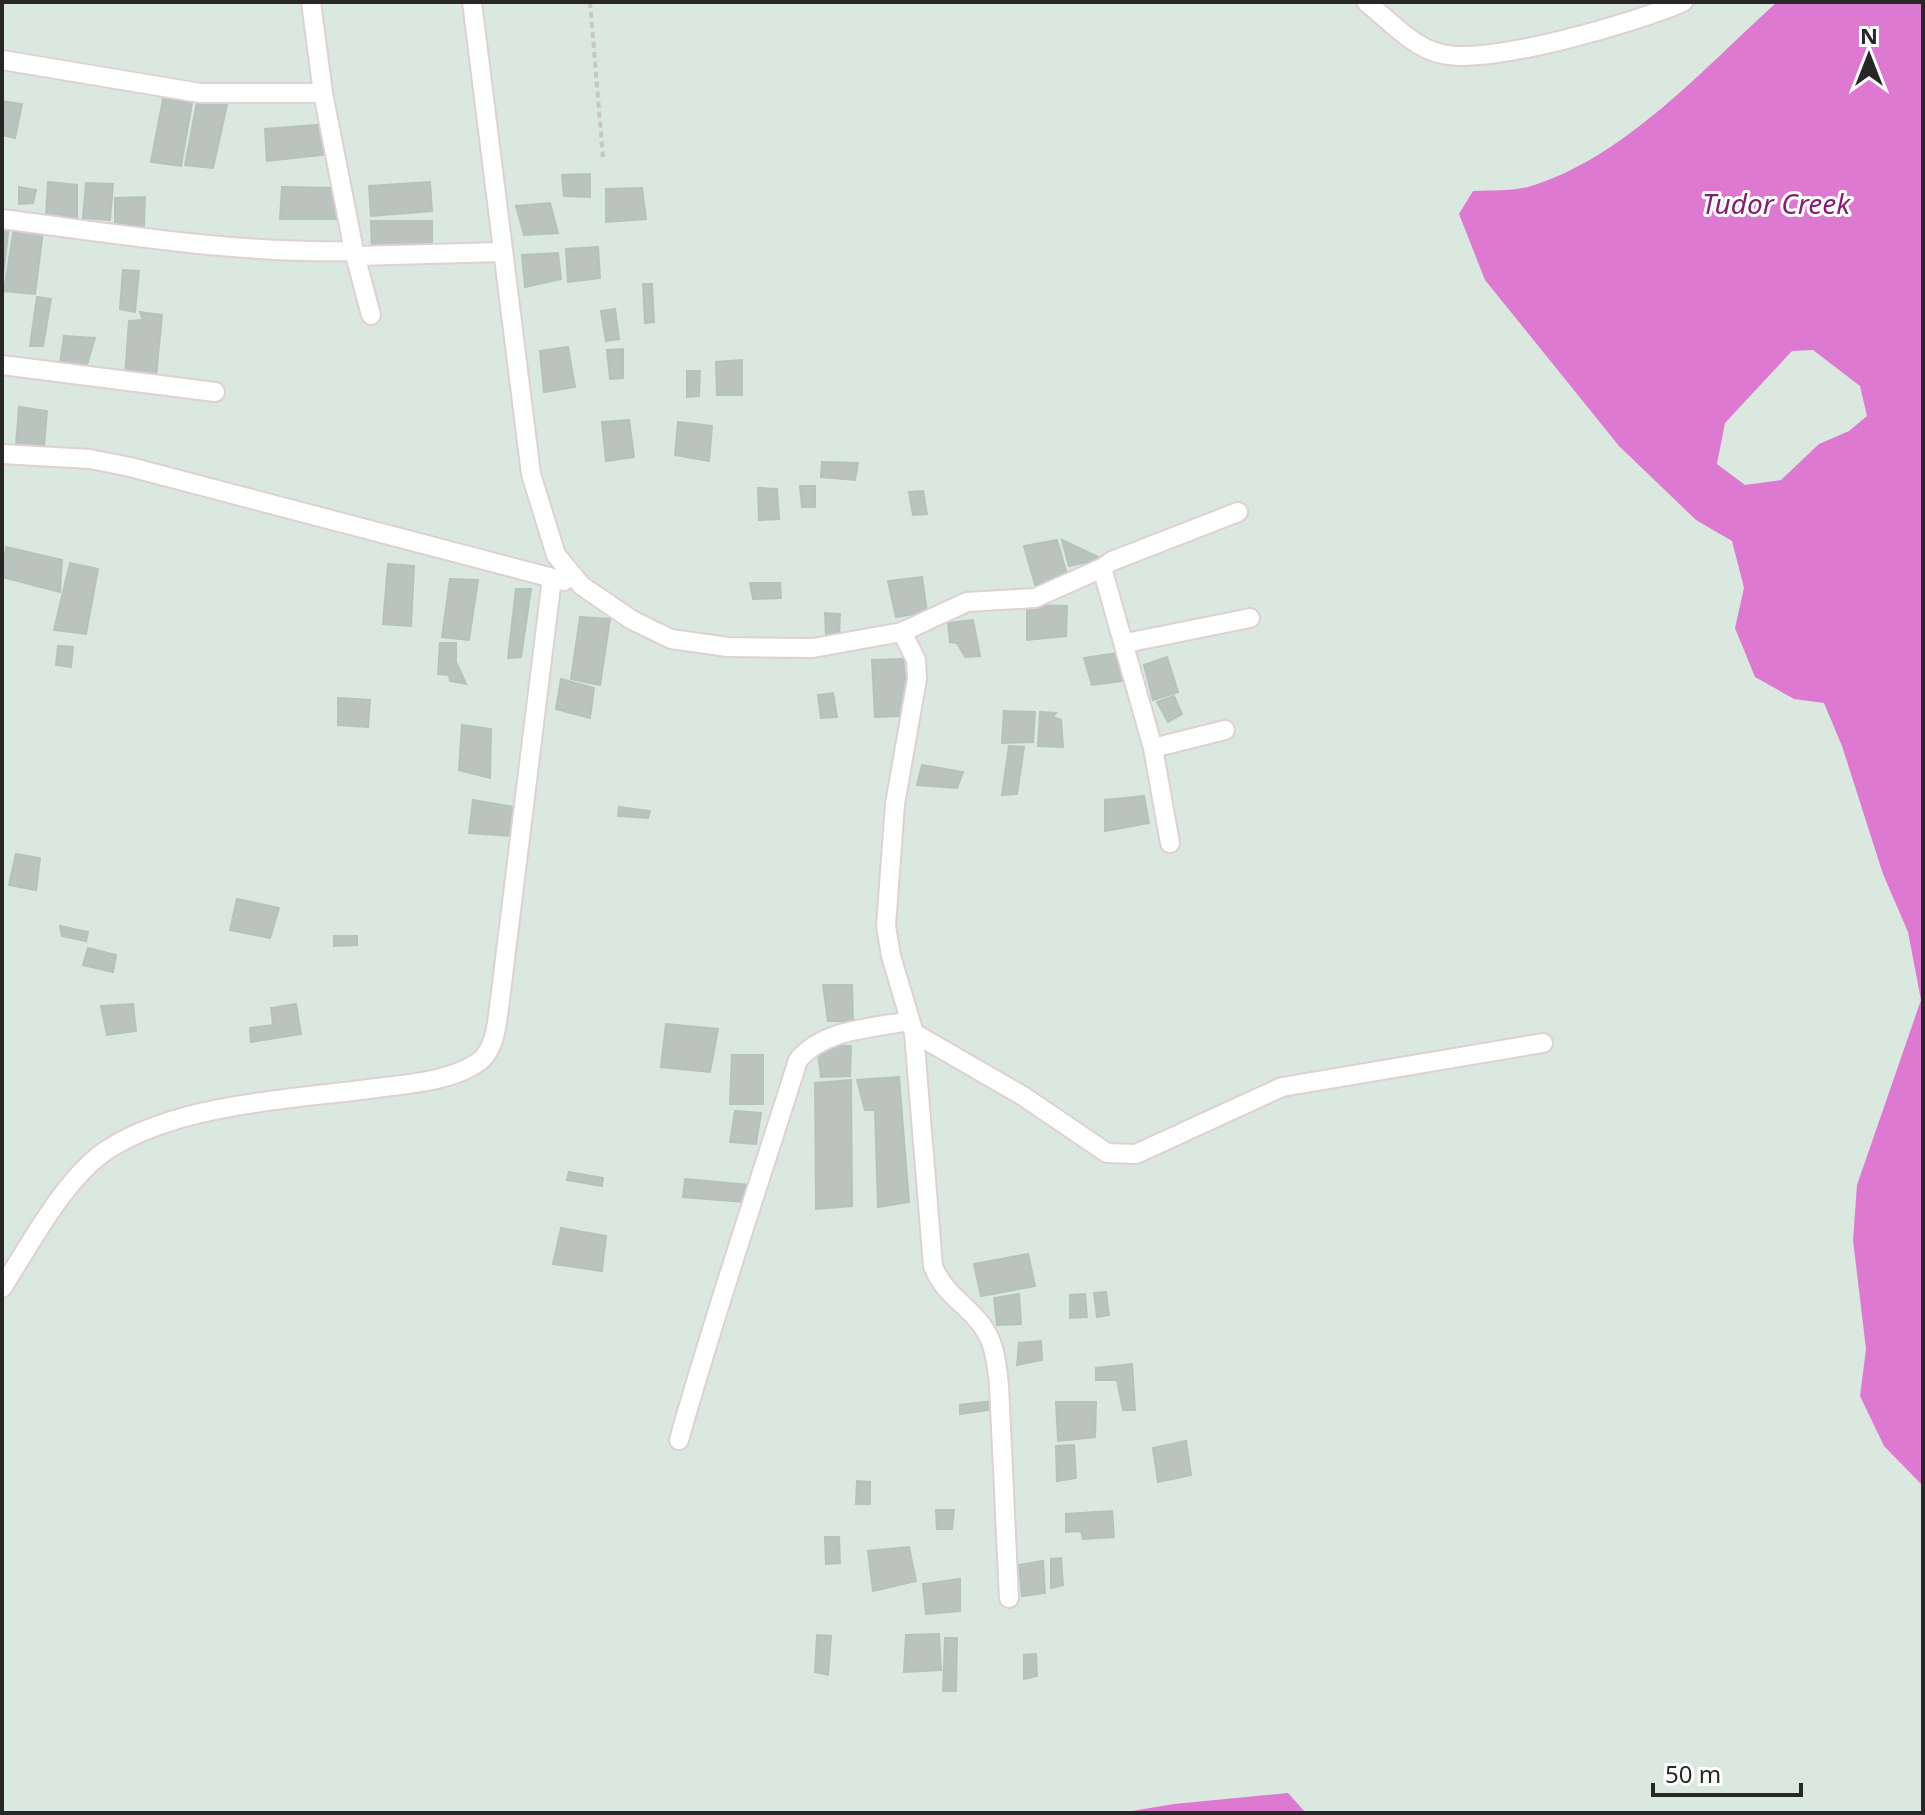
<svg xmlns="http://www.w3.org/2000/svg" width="1925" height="1815" viewBox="0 0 1925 1815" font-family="'Noto Sans',sans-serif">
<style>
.water{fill:#de79d1;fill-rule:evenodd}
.building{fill:#bac3bd;stroke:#b4c3bc;stroke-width:2}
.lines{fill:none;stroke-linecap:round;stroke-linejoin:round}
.minor-casing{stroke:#ded0d4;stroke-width:22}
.path{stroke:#c7c7c7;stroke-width:4;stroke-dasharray:6 4;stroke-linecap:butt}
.minor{stroke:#fff;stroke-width:18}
.labels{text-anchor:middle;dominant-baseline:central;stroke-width:6;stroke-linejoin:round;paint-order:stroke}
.water-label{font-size:28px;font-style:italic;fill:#851d70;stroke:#fff}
</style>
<rect width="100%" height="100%" fill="#dae8e0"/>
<!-- water -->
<path class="water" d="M1777 2H1923V1486L1884 1446 1860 1396 1866 1349 1853 1240 1857 1185 1921 1000 1908 932 1883 874 1842 746 1824 703 1794 699 1755 677 1735 628 1744 588 1732 541 1696 520 1619 446 1485 280 1459 214 1473 191C1490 190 1511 191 1528 187 1624 159 1705 67 1777 2ZM1813 350 1860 386 1867 416 1849 431 1819 444 1781 480 1745 485 1717 464 1725 423 1792 351Z
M1288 1793 1306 1813H1120L1174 1804Z"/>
<!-- building -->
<path class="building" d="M163 99 192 103 181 166 151 162Z
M2 101 22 104 15 138 2 135Z
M197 102 227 105 213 168 185 165Z
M328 124 329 154 267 161 265 129Z
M590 174V197L564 196 562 175Z
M48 182 77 185V218L46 216Z
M430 182 432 211 371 216 369 186Z
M86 183 113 184 110 220 83 218Z
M19 187 36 190 33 203 19 204Z
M282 187 338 188 339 219H280Z
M642 188 646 219 606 222V189Z
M145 197 144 226 115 224V198Z
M550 203 558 233 524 235 516 206Z
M371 221H432V250L372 253Z
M2 224 9 225 2 285Z
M14 228 43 231 35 294 4 291Z
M598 247 600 278 568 282 566 249Z
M558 253 561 279 525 287 522 255Z
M123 270 139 271 135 312 120 309Z
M643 284H652L654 322 645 323Z
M37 297 51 299 43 346H30Z
M615 309 619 339 606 341 601 311Z
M140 312 162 315 156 377H125L129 321 143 320Z
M64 336 95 338 85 371 59 370Z
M568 347 575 387 544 392 540 351Z
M623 349V378L610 379 607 350Z
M742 360V395H717L716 362Z
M687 371H700L699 396 687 397Z
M19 407 47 411 44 446 16 445Z
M629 420 634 457 606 461 602 422Z
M678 422 712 426 709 461 675 455Z
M822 462 858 463 855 480 821 477Z
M800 486H815V507H802Z
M758 488 777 489 779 519 759 520Z
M923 491 927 514 913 515 909 492Z
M1057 540 1068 578 1036 588 1024 546Z
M1062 540 1102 559 1069 566Z
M6 547 62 560 60 592 2 577Z
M70 563 98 569 86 634 54 630Z
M388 564 414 566 411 626 383 624Z
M922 577 927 612 896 617 888 581Z
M450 579 478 580 469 640 442 637Z
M750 583H780L781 598 753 599Z
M516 589H531L521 657 508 658Z
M1027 605 1067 606 1066 636 1027 640Z
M825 613 840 614 839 637H826Z
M580 617 610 619 600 685 571 679Z
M973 620 980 656 965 657 957 643 950 642 948 623Z
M440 643H456V662L466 684 450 681 449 675 438 674Z
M58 646 73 647 71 667 56 665Z
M1118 653 1123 681 1092 685 1084 658Z
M1167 657 1178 692 1153 700 1144 665Z
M903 659 909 704 902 716 875 717 872 660Z
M561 679 594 688 590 718 556 709Z
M833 693 837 717 821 718 818 695Z
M1174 696 1182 714 1168 722 1157 702Z
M338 698 370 700 368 727 338 725Z
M1004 711 1035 712 1033 742 1002 743Z
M1040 712 1056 713 1053 717 1061 720 1063 747 1038 746Z
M462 725 491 729 490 778 459 770Z
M1009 746 1024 747 1017 794 1002 795Z
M922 765 963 772 957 788 917 785Z
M1144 796 1149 823 1105 831V800Z
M473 800 520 808 513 836 469 833Z
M619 807 650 811 648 818 618 816Z
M16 854 40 858 36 890 9 885Z
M237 899 279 908 270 938 230 930Z
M60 926 88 932 86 941 62 936Z
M334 936H357V945L334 946Z
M88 948 116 955 113 972 83 965Z
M823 985H852L853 1021H828Z
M133 1004 136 1031 107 1035 101 1006Z
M296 1004 301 1034 251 1042 250 1028 273 1025 271 1008Z
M666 1024 718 1029 710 1072 661 1067Z
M817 1046H851L850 1076 821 1077Z
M732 1055H763V1104H730Z
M899 1077 909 1202 878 1207 875 1110H865L857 1080Z
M851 1080 852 1206 816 1209 815 1083Z
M735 1111 761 1113 756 1144 730 1142Z
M569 1172 603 1178 602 1186 567 1180Z
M685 1179 750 1185 744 1202 683 1197Z
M561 1228 606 1236 602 1271 553 1264Z
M1028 1254 1035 1286 981 1296 974 1264Z
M1106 1292 1109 1315 1097 1317 1094 1293Z
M1019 1294 1021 1324 997 1325 994 1298Z
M1085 1294 1087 1317 1070 1318V1295Z
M1041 1341 1042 1360 1017 1365 1019 1343Z
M1132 1364 1135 1410H1123L1117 1380H1096V1368Z
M993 1401 988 1410 960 1414V1405Z
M1056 1402H1096L1095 1437 1058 1441Z
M1186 1441 1191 1475 1158 1482 1153 1448Z
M1074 1445 1076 1478 1057 1481 1056 1446Z
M857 1481 870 1482V1504H856Z
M936 1510H954L952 1529H937Z
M1112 1511 1114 1537 1083 1539 1081 1531 1066 1532V1514Z
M825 1537H839L840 1563 826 1564Z
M909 1547 916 1581 873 1591 868 1551Z
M1061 1558 1063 1585 1051 1588V1559Z
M1043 1561 1045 1593 1022 1596 1019 1565Z
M960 1579V1611L926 1614 923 1584Z
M939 1634 941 1670 904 1672 906 1635Z
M817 1635 831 1636 828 1675 815 1672Z
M945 1638H957L956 1691H943Z
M1036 1654 1037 1676 1024 1679V1655Z"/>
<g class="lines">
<defs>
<path id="minor" d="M311 2 323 93 354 251 371 315
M472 2 531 474 556 555 582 586 632 620 671 639 728 647 813 648 902 632 916 660 917 679 895 804 886 926 891 956 914 1033 933 1266C945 1297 970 1305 985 1330 995 1345 997 1367 999 1385L1009 1598
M1366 2C1389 20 1413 48 1442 54 1491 65 1635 23 1683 2
M2 60 200 93H323
M2 219C119 234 236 254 354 251
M356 256 501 252
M2 365 215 392
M2 454 90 459 130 467 564 581
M1102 568 1112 561 1238 512
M902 632 967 602 1035 598 1102 568 1153 748 1170 843
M1126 643 1250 618
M1153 748 1225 730
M914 1033 1023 1096 1107 1153 1136 1154 1282 1087 1543 1043
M2 1288C30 1245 66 1175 110 1148 182 1103 294 1099 377 1088 407 1084 451 1081 477 1063 494 1053 497 1025 499 1008L552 578
M679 1440C715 1312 758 1187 798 1060 824 1029 872 1028 910 1021"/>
</defs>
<!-- minor casing -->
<use href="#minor" class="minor-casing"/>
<!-- path -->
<path class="path" d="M590 2 603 157"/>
<!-- minor -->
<use href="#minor" class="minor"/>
</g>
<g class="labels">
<!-- water labels -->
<g class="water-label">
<text x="1776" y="203">Tudor Creek</text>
</g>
</g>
<!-- border -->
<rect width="1925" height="1815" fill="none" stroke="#272727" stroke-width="8"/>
<!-- north arrow -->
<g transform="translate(1869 56)" stroke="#ffffff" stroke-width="6" paint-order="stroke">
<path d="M0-6L14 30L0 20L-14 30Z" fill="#272727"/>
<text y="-12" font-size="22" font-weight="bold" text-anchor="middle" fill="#272727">N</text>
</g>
<!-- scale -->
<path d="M1653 1783v12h148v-12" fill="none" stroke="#272727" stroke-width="4"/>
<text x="1665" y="1783" font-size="24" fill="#272727" stroke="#ffffff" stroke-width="6" paint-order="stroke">50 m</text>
</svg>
